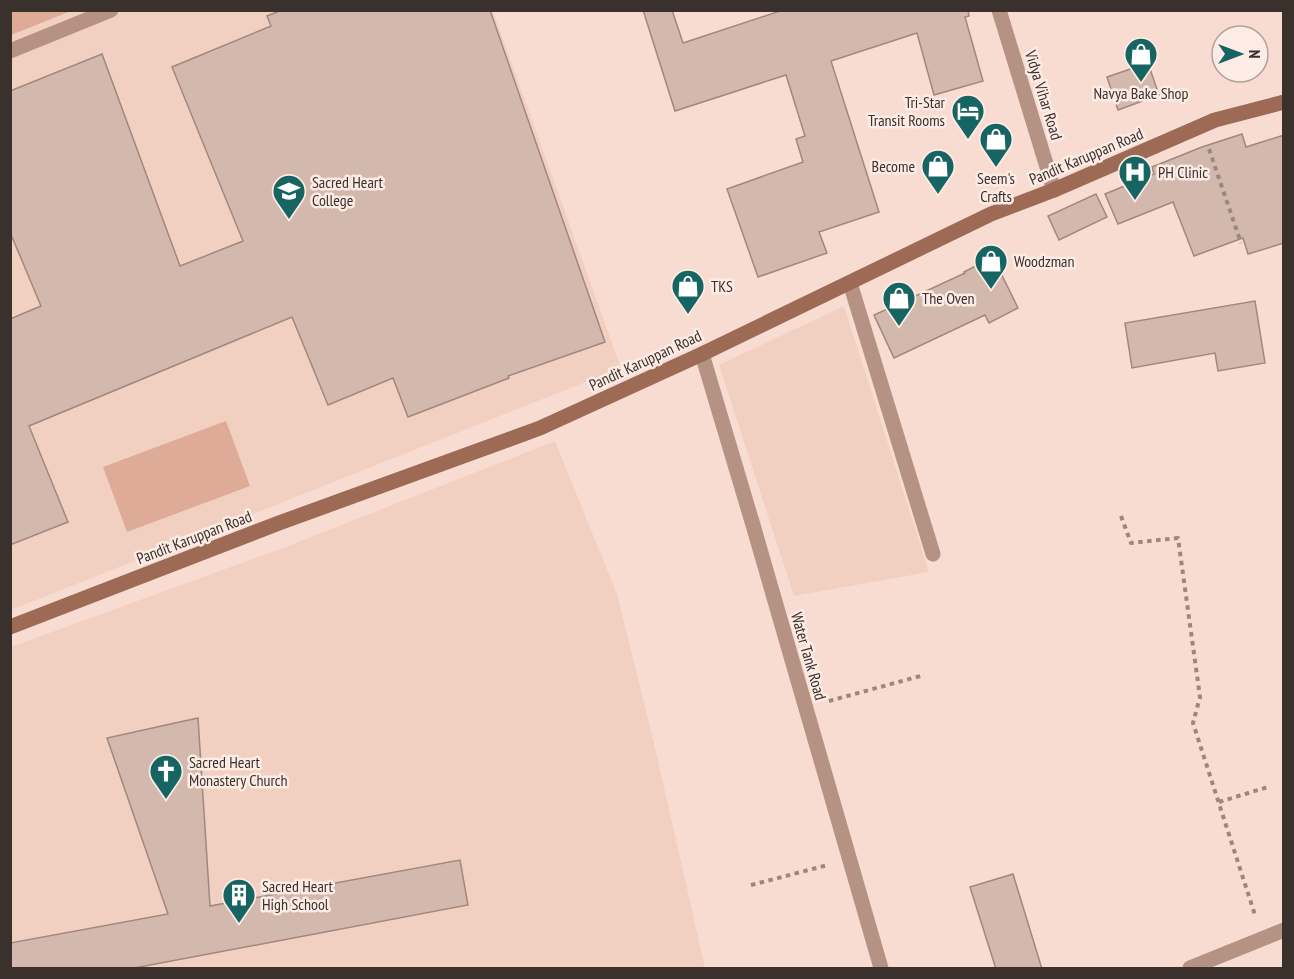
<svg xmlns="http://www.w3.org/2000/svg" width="1294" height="979" viewBox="0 0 1294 979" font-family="'PT Sans Narrow',sans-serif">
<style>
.built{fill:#f2d0c1}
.green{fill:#ddab96}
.building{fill:#d3b8ae;stroke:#a1877d;stroke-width:1.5}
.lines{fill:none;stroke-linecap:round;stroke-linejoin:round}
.path{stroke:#9a877f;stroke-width:4;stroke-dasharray:4.5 4.5;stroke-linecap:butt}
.service{stroke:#b59283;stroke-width:15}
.minor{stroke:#b59283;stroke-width:15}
.secondary{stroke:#9c6a55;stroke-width:15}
.labels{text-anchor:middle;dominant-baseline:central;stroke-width:5;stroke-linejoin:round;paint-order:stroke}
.poi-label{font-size:16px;fill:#3a302c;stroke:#fdece5;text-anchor:start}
.street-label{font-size:16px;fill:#3a302c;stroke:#fdece5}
</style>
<rect width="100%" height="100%" fill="#f8dcd1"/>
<!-- built -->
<path class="built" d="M11 11H493L621 368 11 610Z
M844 306 929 572 794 596 719 365Z
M555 441 617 594 657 756 705 968H11V647L283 548Z"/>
<!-- green -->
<path class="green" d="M11 10H71V11L11 35Z
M226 421 250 486 127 532 103 467Z"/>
<!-- building -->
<path class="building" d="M282 10H490L605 342 508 376 509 378 408 417 393 378 328 405 292 317 29 426 68 522 10 545V319L41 306 10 232V91L102 54 180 266 243 241 172 67 271 26 267 16Z
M643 10H672L683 43 783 10H968L969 16 965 17 983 81 934 95 917 33 831 61 879 212 819 232 827 253 758 277 727 189 803 162 796 139 805 136 786 75 675 111Z
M1148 63 1159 95 1118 110 1107 77Z
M1242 134 1246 147 1284 135V243L1248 254 1243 238 1194 256 1173 202 1118 224 1105 194 1154 174 1152 167 1202 147Z
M1096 194 1107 217 1059 240 1048 216Z
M993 257 1018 308 989 323 985 315 894 358 874 315 965 273 964 272Z
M1255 301 1265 363 1218 371 1215 353 1132 368 1125 323Z
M198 718 210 906 460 860 468 905 129 969H10V943L168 914 107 738Z
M1013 874 1042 969H996L970 887Z"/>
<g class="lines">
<!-- path -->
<path class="path" d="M1209 149 1241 243
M1121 516 1131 543 1178 538 1200 697 1193 723 1255 915
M829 701 924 675
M1219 802 1268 787
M751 885 828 865"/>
<!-- service -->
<path class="service" d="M10 51 111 10"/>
<!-- minor -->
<path class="minor" d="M999 10 1054 190
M850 283 933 554
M702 354 753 525 881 968
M1190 968 1284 930"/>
<!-- secondary -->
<path class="secondary" d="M10 627 279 523 540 428 702 354 991 214 1054 190 1215 120 1284 102"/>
</g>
<!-- icons -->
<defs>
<symbol id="shop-pin" viewBox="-11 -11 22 30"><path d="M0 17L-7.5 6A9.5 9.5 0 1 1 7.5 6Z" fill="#166563" stroke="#fdece5"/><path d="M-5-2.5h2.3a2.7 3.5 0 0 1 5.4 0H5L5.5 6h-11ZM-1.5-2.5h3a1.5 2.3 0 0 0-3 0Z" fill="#fff"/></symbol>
<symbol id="hotel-pin" viewBox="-11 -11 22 30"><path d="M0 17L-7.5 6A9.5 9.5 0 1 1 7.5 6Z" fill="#166563" stroke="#fdece5"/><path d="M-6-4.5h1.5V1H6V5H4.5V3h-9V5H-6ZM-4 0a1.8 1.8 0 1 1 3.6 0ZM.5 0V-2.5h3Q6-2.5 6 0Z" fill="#fff"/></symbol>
<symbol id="hospital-pin" viewBox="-11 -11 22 30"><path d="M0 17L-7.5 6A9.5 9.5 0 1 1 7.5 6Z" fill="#166563" stroke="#fdece5"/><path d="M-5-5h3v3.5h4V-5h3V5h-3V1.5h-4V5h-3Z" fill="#fff"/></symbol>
<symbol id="university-pin" viewBox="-11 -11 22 30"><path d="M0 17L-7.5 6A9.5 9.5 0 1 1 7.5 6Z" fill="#166563" stroke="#fdece5"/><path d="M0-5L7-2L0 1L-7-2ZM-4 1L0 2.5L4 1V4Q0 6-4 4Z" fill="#fff"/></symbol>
<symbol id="church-pin" viewBox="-11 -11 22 30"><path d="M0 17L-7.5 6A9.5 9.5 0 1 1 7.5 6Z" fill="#166563" stroke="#fdece5"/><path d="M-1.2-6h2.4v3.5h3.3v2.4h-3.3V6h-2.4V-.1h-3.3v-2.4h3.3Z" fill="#fff"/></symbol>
<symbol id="building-pin" viewBox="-11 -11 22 30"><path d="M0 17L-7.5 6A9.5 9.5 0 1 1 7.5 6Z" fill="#166563" stroke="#fdece5"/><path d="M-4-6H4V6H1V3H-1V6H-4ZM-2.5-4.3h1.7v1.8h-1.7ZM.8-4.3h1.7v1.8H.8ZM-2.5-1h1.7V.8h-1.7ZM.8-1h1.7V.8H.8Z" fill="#fff"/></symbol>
</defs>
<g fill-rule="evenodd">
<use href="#shop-pin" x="1122" y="35" width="38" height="52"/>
<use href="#hotel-pin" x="949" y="92" width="38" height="52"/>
<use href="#shop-pin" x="977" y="120" width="38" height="52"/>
<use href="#shop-pin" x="919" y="147" width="38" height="52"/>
<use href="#hospital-pin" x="1116" y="153" width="38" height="52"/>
<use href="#university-pin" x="270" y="172" width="38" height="52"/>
<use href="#shop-pin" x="972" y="242" width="38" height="52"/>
<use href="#shop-pin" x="669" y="267" width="38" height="52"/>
<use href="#shop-pin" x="880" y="279" width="38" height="52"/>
<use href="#church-pin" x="147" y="752" width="38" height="52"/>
<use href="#building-pin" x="220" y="876" width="38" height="52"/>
</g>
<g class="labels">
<!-- poi labels -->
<g class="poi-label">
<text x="1141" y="93" text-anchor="middle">Navya Bake Shop</text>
<text x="945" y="102" text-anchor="end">Tri-Star<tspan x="945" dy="18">Transit Rooms</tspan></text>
<text x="915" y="166" text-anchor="end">Become</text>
<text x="1158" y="172">PH Clinic</text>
<text x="996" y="178" text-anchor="middle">Seem's<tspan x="996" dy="18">Crafts</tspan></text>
<text x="312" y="182">Sacred Heart<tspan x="312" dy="18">College</tspan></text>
<text x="1014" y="261">Woodzman</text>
<text x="711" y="286">TKS</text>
<text x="922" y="298">The Oven</text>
<text x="189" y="762">Sacred Heart<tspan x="189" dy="18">Monastery Church</tspan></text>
<text x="262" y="886">Sacred Heart<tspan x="262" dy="18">High School</tspan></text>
</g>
<!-- street labels -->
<g class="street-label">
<text transform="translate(1044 95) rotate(73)">Vidya Vihar Road</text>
<text transform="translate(1086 156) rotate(-23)">Pandit Karuppan Road</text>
<text transform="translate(645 360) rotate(-25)">Pandit Karuppan Road</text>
<text transform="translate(194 537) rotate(-21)">Pandit Karuppan Road</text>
<text transform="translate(809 656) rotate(74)">Water Tank Road</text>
</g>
</g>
<!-- border -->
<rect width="1294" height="979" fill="none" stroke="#3a302c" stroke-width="24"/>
<!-- north arrow -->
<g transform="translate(1240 54) rotate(90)"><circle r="28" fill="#fdece5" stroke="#afa19b" stroke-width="1.5"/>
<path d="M0-4.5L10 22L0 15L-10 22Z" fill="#166563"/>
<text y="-9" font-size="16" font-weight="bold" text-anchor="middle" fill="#3a302c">N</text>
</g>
</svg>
